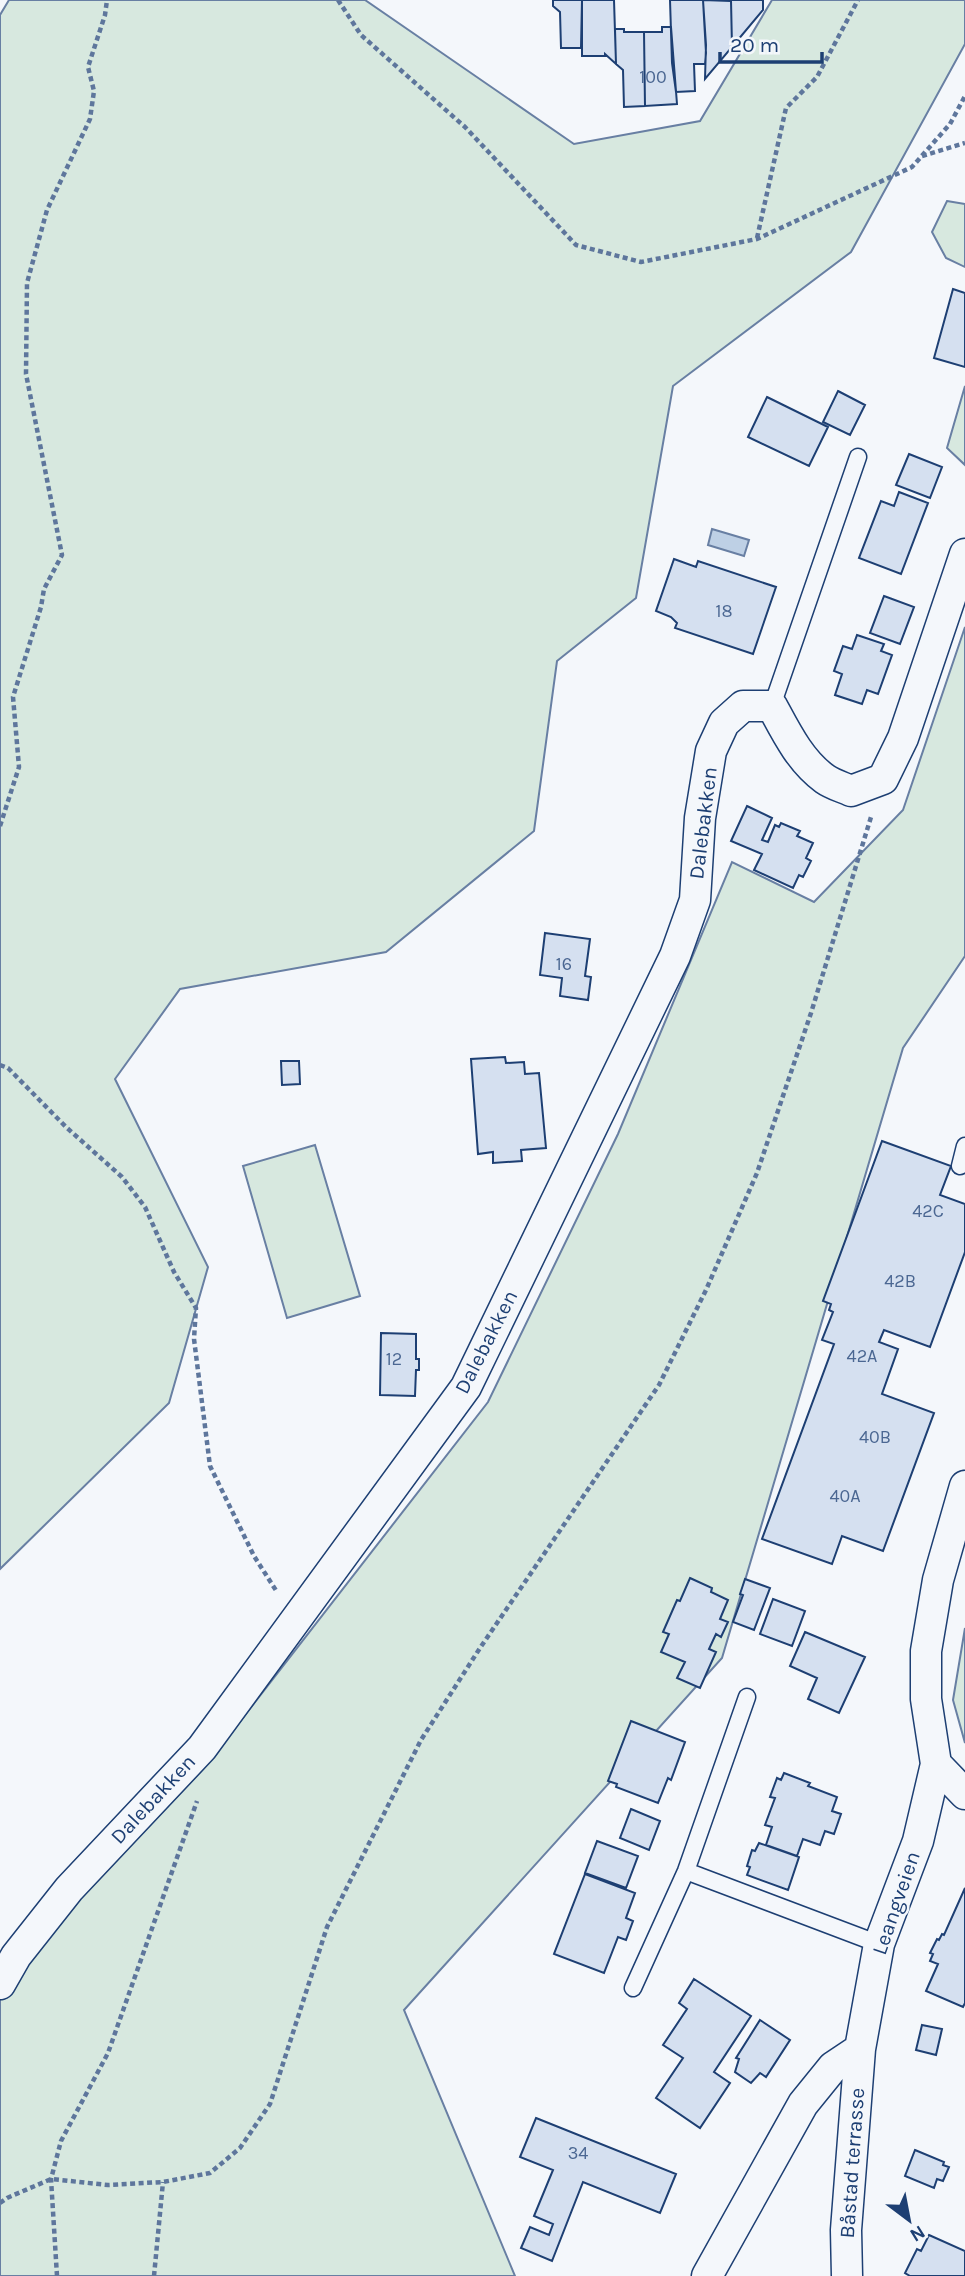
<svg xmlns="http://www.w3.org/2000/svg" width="965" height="2276" viewBox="0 0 965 2276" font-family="Karla,sans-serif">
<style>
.green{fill:#d7e8df;stroke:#687fa3;stroke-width:2}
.water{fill:#bed0e5;stroke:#687fa3;stroke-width:2}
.building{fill:#d5e0f0;stroke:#1d3f73;stroke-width:2}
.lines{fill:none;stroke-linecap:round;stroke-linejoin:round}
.lane-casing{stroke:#1d3f73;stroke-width:19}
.street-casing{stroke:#1d3f73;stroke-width:33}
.path{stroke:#5e769c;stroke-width:4.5;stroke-dasharray:5 3.5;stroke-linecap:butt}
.lane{stroke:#f4f7fb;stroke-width:16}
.street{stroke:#f4f7fb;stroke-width:30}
.labels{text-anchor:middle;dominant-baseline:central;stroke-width:5;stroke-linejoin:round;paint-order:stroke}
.number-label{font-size:18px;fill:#4b6792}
.street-label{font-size:21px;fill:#1d3f73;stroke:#f4f7fb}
</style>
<rect width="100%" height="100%" fill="#f4f7fb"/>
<!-- green -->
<path class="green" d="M9 0H365L574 144 700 121 772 0H965V44L851 252 673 386 636 598 557 661 534 831 386 952 180 989 115 1079 208 1267 169 1403 0 1569V15Z
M947 201 965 204V267L946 258 932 232Z
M965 386V465L947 448Z
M965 627V956L903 1048 722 1658 404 2010 515 2276H0V1982L203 1769 488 1402 618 1134 732 862 814 902 903 810Z
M315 1145 360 1296 287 1318 243 1166Z
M965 1628V1743L953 1700Z"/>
<!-- water -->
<path class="water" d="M712 529 749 540 744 556 708 545Z"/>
<!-- building -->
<path class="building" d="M553 0H582L581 48H561L560 12 553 6Z
M582 0H614L616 64 605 54V56H582Z
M670 0H703L706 53 705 64H694L695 91 676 92 672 63Z
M703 0 731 1 732 47 705 79 706 45Z
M763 0V10L732 47 731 0Z
M662 27H671L677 104 645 106 644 32H662Z
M615 29H624V32H644L645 106 624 107 623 70 616 64Z
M953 289 965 293V367L934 358Z
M838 391 865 405 850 435 823 422Z
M767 397 828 427 809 466 748 437Z
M909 454 942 467 930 498 896 485Z
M899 492 928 503 901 574 859 558 881 501 894 506Z
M674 559 696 567 698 561 776 587 753 654 675 628 677 623 671 617 656 611Z
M884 596 914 607 900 644 870 633Z
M857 635 884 644 881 651 892 655 878 694 867 690 862 704 835 695 842 674 834 671 843 646 852 649Z
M747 806 772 818 762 840 768 842 775 825 779 827 781 823 800 831 797 836 813 843 806 858 811 861 803 877 799 875 793 888 754 870 762 854 731 841Z
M545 933 590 939 585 976 591 977 588 1000 560 996 562 978 540 975Z
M505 1057 506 1063 524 1062 525 1074 539 1073 546 1148 521 1150 522 1161 493 1163V1152L478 1154 471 1059Z
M281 1061H299L300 1084 282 1085Z
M882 1141 951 1166 940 1195 965 1204V1252L930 1347 884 1330 879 1342 898 1349 882 1394 934 1413 883 1551 842 1536 832 1564 762 1539 834 1344 822 1340 833 1312 829 1310 831 1304 823 1301Z
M381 1333 416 1334V1359H419V1370H416L415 1396 380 1395Z
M690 1578 712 1588 711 1592 728 1600 720 1619 728 1622 721 1637 716 1634 709 1649 716 1652 700 1688 677 1678 685 1662 661 1652 669 1634 663 1632 677 1600 680 1601Z
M745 1579 770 1588 754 1630 733 1622 743 1595 740 1594Z
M773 1599 805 1611 792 1646 760 1634Z
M805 1632 865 1657 839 1713 808 1699 817 1678 790 1666Z
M631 1721 685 1742 671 1780 668 1778 658 1803 616 1787 617 1784 608 1781Z
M784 1773 810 1783 808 1786 837 1797 832 1811 841 1814 834 1834 825 1831 820 1845 803 1839 797 1856 766 1845 772 1827 765 1825 775 1798 770 1797 777 1778 781 1780Z
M631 1809 660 1821 649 1850 620 1838Z
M597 1841 638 1856 626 1888 585 1873Z
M759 1843 799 1857 788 1890 747 1875 750 1867 747 1866 752 1850 755 1851Z
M585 1874 635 1893 626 1918 633 1921 626 1940 618 1937 604 1973 554 1954Z
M965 1888V2003L963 2007 926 1991 938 1964 930 1961 933 1954 930 1953 937 1939 939 1940 942 1934 944 1935Z
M694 1979 751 2016 714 2072 730 2083 700 2128 656 2098 683 2058 663 2045 687 2009 679 2003Z
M760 2020 790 2040 766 2077 760 2073 751 2083 735 2072 739 2059 736 2058Z
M922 2025 942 2029 936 2055 916 2050Z
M536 2118 676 2174 660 2213 583 2182 552 2261 521 2248 530 2227 549 2235 553 2224 534 2216 553 2170 520 2157Z
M915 2150 944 2162 943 2165 949 2167 943 2181 937 2179 934 2188 905 2176Z
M929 2235 965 2251V2276H910L905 2273 917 2249 921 2251Z"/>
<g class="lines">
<defs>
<path id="lane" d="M772 706 858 457
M960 1166 965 1146
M686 1871 879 1944
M633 1988 686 1871 747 1697"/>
<path id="street" d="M936 1764 965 1794
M0 1984 16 1956 69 1889 202 1748 466 1387 675 956 695 900 700 818 711 751 724 723 743 706H772C786 732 800 761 825 779 832 784 842 787 851 791L883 779 903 738 965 554
M707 2276 803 2104 833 2067 860 2049
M847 2276 846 2230 860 2049 879 1944 918 1841 936 1764 926 1699V1651L938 1580 965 1486"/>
</defs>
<!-- lane casing -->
<use href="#lane" class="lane-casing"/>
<!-- street casing -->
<use href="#street" class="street-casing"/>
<!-- path -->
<path class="path" d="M338 0 361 35 465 127 576 245 641 262 757 239 912 167 950 124 965 96
M922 156 965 143
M757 238 786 108 817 77 858 0
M0 826 19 767 13 697 41 607 44 589 62 555 26 374 27 283 47 210 90 119 94 91 88 67 105 15 107 0
M0 1065 8 1068 66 1127 122 1177 145 1207 174 1272 196 1308 194 1339 210 1466 254 1556 277 1592
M0 2203 7 2198 51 2179 108 2185 163 2182 210 2173 240 2148 270 2104 327 1927 421 1740 480 1648 659 1385 706 1290 757 1173 811 1013 871 817
M57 2276 51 2179 61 2141 108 2053 197 1801
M154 2276 163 2182"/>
<!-- lane -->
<use href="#lane" class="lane"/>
<!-- street -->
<use href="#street" class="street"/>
</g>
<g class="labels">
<!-- number labels -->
<g class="number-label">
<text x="653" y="77">100</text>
<text x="724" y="611">18</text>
<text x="564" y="964">16</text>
<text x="928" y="1211">42C</text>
<text x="900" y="1281">42B</text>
<text x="862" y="1356">42A</text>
<text x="394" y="1359">12</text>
<text x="875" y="1437">40B</text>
<text x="845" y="1496">40A</text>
<text x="578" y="2153">34</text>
</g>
<!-- street labels -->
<g class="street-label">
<text transform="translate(703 823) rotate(-83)">Dalebakken</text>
<text transform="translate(486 1342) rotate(-63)">Dalebakken</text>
<text transform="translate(153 1799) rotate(-47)">Dalebakken</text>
<text transform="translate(896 1903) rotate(-71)">Leangveien</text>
<text transform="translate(852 2163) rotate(-86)">Båstad terrasse</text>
</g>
</g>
<!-- north arrow -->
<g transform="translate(909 2220) rotate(148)" stroke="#f4f7fb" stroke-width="5" paint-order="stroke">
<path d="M0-5L12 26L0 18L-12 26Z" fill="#1d3f73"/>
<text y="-10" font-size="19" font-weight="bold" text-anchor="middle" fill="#1d3f73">N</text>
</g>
<!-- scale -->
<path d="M720 52v10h102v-10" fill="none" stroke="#1d3f73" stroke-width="3.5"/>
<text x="730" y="52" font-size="21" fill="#1d3f73" stroke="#f4f7fb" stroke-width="5" paint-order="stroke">20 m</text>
</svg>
